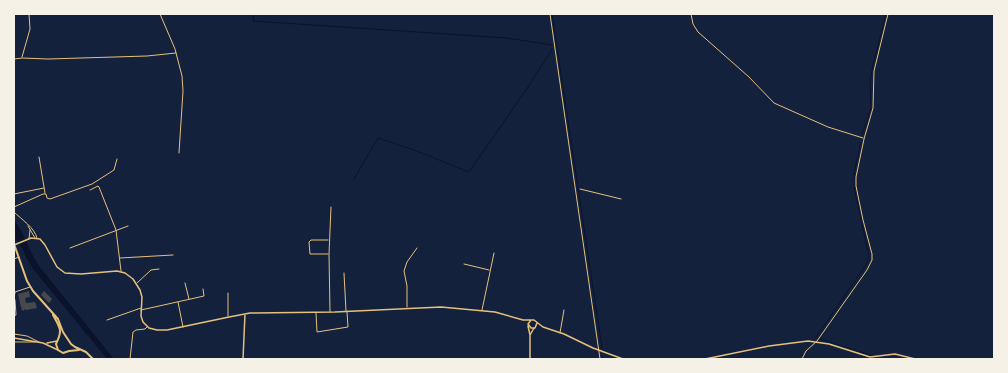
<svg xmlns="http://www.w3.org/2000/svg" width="1008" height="373" viewBox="0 0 1008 373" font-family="'Space Grotesk',sans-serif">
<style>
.water{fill:#0b132b}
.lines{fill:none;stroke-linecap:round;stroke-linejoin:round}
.stream{stroke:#0b132b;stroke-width:1}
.building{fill:#48494c}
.minor{stroke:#e5c07b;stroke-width:1}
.tertiary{stroke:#e5c07b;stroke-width:1.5}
.secondary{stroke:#e5c07b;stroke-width:1.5}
.primary{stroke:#e5c07b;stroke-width:2}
</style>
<rect width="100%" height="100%" fill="#14213d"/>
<!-- water -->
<path class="water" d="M14 220C25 234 29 251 39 266L114 359H107L33 269 28 261 22 248 14 237Z"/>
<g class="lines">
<!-- stream -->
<path class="stream" d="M254 14 253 21 507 38 552 45
M552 14 602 348
M862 135 871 108 870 82 873 65 886 14
M354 179 378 138 414 150 469 172 530 84 552 49
M817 338 816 337 866 265 869 256 854 187V173L861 142
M820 339 873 356
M603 357V359"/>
</g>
<!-- building -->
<path class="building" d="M29 291 30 297 25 298 26 303 35 302 37 308 26 310 24 309V311L21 309 22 308 21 307 18 294Z
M44 291 52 299 49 303 41 295Z"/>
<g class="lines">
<!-- minor -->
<path class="minor" d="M160 14 175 49 182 76 183 91 179 153
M550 14 600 359
M691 14 693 24 698 32 749 77 774 103 828 127 863 138
M22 57 30 29 29 14
M14 59 22 58 48 59 147 56 176 53
M39 157 45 193
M580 189 621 199
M90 190 98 186 99 187 116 230 121 271
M14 194 44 188
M14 207 43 194H46L47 198 50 199 92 184 114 170 117 159
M14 212C21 219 35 228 37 238
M28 226 35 238
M29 239 30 230
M70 248 128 226
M328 254H310L309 242 311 240H328
M120 258 173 255
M14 259 19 257
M464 264 489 270
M344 273 346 311
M137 283 151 270 159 269
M185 283 189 299
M228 293V316
M14 299 15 292 30 287
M178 302 183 327
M407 307V286L404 271 407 262 417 248
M141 310 204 296 203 289
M482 310 494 253
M330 312 329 254 331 207
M316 313 317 332 348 327 347 312
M14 316 16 315 15 300
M107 320 141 308
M560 333 564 310
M14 334 27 336 39 342
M14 342H35
M130 359 133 332 136 330 145 329 147 327
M802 359 806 351 817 341 867 270 872 260V254L863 220 856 186V177L864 139 873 108 874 71 888 14"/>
<!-- tertiary -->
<path class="tertiary" d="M14 245 31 238 40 239 45 245 57 267 65 273 81 274 117 271 125 273 133 279 140 290 142 297 141 316 143 322 149 328 157 330H167L229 317 250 313 335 312 441 307 495 312 523 320H534L543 327 564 334 593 348 623 359
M531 320 528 324 531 328H535L537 323
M528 326 530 335V359
M530 335 534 328
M243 359 245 314
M705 359 769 346 808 341 829 344 870 357 895 354 915 359"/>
<!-- secondary -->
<path class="secondary" d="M14 338 43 343 58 350
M47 343 57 341"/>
<!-- primary -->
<path class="primary" d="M14 244 27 281 33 291 58 319 63 332 71 344 75 347 86 352 93 359
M53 315C60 328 63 330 56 344L58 350 63 353 69 351 79 350"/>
</g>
<!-- border -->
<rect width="1008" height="373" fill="none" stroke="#f6f1e7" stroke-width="30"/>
</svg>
